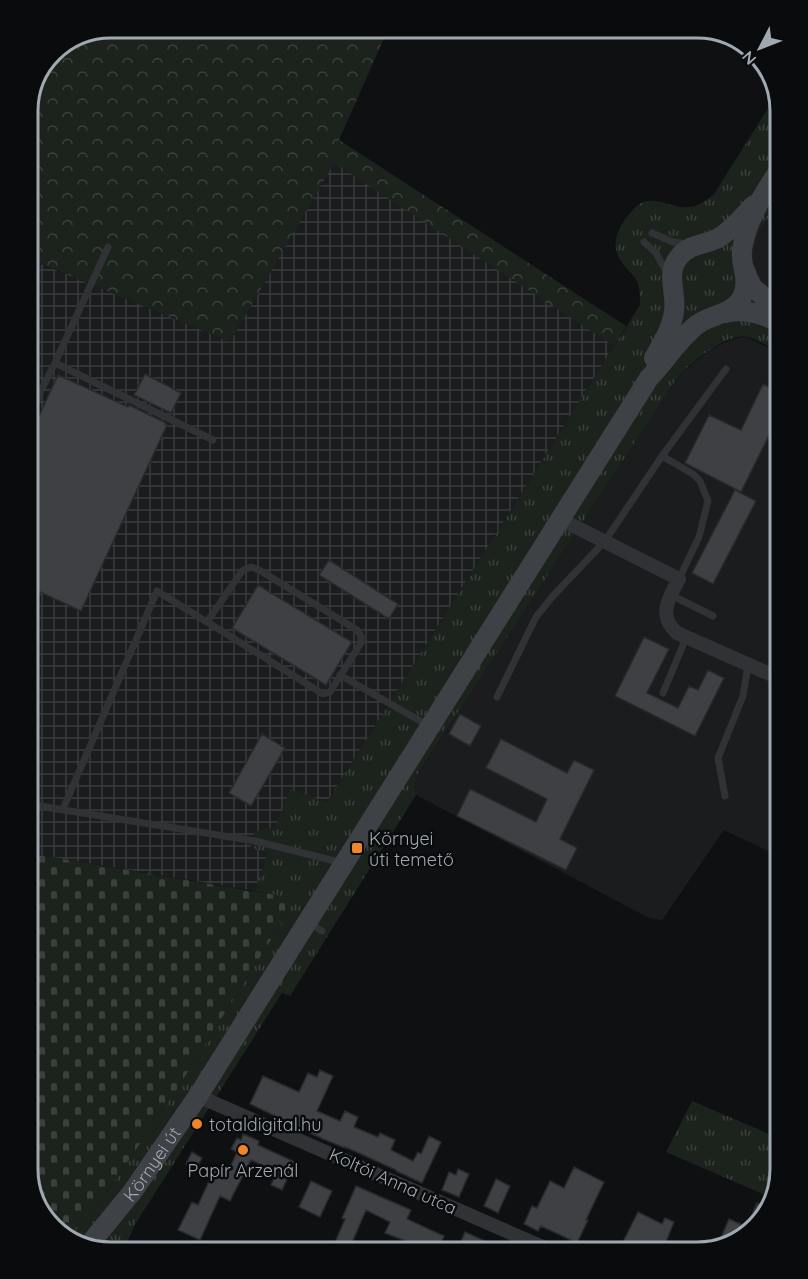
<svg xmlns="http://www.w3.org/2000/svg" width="808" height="1279" viewBox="0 0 808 1279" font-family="Quicksand,sans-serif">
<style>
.built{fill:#1b1c1e}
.industrial{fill:url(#industrial-grid)}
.grass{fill:url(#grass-tufts)}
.forest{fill:url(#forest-crowns)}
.cemetery{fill:url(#cemetery-stones)}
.building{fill:#3e4044;stroke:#292a2d;stroke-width:1.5}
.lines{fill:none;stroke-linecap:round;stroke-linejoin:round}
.lane{stroke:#303236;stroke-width:7}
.street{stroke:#303236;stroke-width:14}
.secondary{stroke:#3e4246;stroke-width:20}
.poi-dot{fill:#f08528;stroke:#0a0b0c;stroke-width:2}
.labels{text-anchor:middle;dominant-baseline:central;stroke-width:5;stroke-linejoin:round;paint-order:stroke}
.poi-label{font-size:18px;fill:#a0a9b2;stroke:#0a0b0c;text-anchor:start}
.street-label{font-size:18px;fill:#a0a9b2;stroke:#0a0b0c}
.rim{fill:none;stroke:#a0a9b2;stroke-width:3}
</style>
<defs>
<pattern id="industrial-grid" width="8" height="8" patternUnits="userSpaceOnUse" patternTransform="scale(1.5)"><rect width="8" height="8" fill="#1b1c1e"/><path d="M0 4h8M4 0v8" fill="none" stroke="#393a3c"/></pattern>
<pattern id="grass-tufts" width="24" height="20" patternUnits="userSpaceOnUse" patternTransform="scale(1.5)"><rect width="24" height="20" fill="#1c231c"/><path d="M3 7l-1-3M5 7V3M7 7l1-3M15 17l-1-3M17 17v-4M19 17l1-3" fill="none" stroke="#3a403b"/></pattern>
<pattern id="forest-crowns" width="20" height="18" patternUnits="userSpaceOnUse" patternTransform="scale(1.5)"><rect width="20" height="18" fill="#1c231c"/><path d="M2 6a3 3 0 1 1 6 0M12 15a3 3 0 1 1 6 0" fill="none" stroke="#3a403b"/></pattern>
<pattern id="cemetery-stones" width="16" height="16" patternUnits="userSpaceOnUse" patternTransform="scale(1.5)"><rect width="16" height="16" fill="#1c231c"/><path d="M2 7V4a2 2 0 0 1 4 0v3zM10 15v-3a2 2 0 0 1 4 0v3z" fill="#3a403b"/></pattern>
</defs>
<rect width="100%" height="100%" fill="#0f1011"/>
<!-- built -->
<path class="built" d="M781 199V302L762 283 756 273 754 262V249L760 229Z
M746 337 781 354V857L724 830 662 920 649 918 416 795 415 785 417 775 679 375 710 350 732 339Z"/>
<!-- industrial -->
<path class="industrial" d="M334 162 614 346 327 802 268 852 255 891 27 853V258L230 342Z"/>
<!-- grass -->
<path class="grass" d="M777 94 781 111V199L760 229 754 249V262L757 273 762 283 781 302V354C772 349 757 339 747 337 726 333 694 362 679 375L417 775 415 785 416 795 290 996 282 993 134 1226 123 1252H106L68 1239 103 1198 177 1089 291 908 276 895 255 891 268 852 250 848 254 832 276 826 290 789 327 802 640 305C640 295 640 286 635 278 632 273 626 269 623 264 607 244 620 222 636 207 651 192 671 209 689 207 699 206 707 200 714 194Z
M692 1101 781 1139V1169L772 1198 666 1152Z"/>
<!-- forest -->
<path class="forest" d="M111 27H389L339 140 626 326 614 346 334 163 230 342 27 258V106L52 51Z"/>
<!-- cemetery -->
<path class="cemetery" d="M27 853 276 895 289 903 291 908 177 1089 103 1198 68 1239 65 1238 36 1206 27 1168Z"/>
<!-- building -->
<path class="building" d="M145 374 181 393 171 413 134 395Z
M58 375 128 407 129 405 166 423 165 424 167 425 81 611 27 586V442Z
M763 384 781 393V411L741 492 685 463 709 415 741 430Z
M735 490 756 501 713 584 692 573Z
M329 560 398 604 389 619 319 575Z
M258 585 352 642 326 685 232 628Z
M644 637 669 649 647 693 678 708 689 686 698 690 708 670 724 678 695 736 615 696Z
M460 714 481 726 470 746 449 734Z
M262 734 285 748 251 806 229 793Z
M501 739 567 773 574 760 594 770 560 839 577 848 566 870 457 816 470 789 536 822 547 799 486 768Z
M320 1070 333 1076 317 1111 340 1121 345 1111 358 1117 354 1127 378 1137 380 1133 395 1140 391 1150 413 1161 418 1152 421 1154 429 1136 441 1142 422 1183 396 1171V1170L352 1150 345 1147V1148L323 1139 250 1104 263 1076 299 1092 308 1073 317 1077Z
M243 1134 259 1141 258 1145 295 1162 282 1190 271 1185 277 1172 251 1160 230 1201 220 1196 200 1240 178 1230 192 1202 198 1205 215 1168 227 1174 237 1152 231 1149 237 1138 241 1140Z
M192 1152 202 1158 196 1169 186 1164Z
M574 1167 604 1182 586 1220H588L577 1243 541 1226 538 1231 524 1224 532 1206 537 1208 550 1181 564 1188Z
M458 1169 469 1174 459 1197 442 1190 449 1172 456 1175Z
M496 1179 510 1186 498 1213 484 1206Z
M311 1181 332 1191 320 1217 299 1207Z
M356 1186 411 1210 407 1219 444 1236 437 1252H419L421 1247 385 1233 390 1222 366 1210 348 1252H344L333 1247 345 1219 342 1218Z
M757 1203 769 1208 767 1214 735 1243 717 1247 729 1219 747 1227Z
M638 1212 662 1224 665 1218 674 1222 662 1252H639L622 1244Z
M465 1232 509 1252H471L459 1246Z"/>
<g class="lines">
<!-- lane -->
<path class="lane" d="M652 233 673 242 687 244
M644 242 656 253 667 273
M55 363 213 440
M27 419 55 363 108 247
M662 456 693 474 700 481 708 501 699 537 679 579
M671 595 713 616
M340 675 429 726
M663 693 686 638
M497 697 536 617 553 596 605 541 662 456 726 369
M725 796 718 758 743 696 748 665
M27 804 255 841 343 863
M63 809 157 591 323 694 330 692 361 643V636L357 630 259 570 251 567 242 571 207 622
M309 923 322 931"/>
<!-- street -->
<path class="street" d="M560 519 679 579C669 598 657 615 677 633L781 679
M198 1096 554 1252"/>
<!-- secondary -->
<g class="secondary">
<path d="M745 270 751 286 781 312"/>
<path d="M725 313C745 308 762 314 781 323"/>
<path d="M654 358C662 344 672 328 674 311 677 292 665 274 679 257 691 242 705 246 720 237 733 229 743 216 754 205"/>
<path id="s1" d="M88 1246 133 1191 198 1096 649 378C666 361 678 339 698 324 714 313 734 315 743 295 750 278 740 266 742 250 746 220 765 192 781 167"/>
</g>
</g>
<!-- markers -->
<g class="poi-dot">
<rect x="351" y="842" width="12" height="12" rx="3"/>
<circle cx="197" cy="1124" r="6"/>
<circle cx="243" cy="1150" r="6"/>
</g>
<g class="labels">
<!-- poi labels -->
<g class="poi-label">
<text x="369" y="838">Környei<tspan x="369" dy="21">úti temető</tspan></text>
<text x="209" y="1124">totaldigital.hu</text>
<text x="243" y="1170" text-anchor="middle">Papír Arzenál</text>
</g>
<!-- street labels -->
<g class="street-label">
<text stroke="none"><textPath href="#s1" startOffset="104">Környei út</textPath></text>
<text transform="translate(393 1181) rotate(24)">Koltói Anna utca</text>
</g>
</g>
<!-- crop -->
<path d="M0 0H808V1279H0ZM111 38H697A73 73 0 0 1 770 111V1169A73 73 0 0 1 697 1242H111A73 73 0 0 1 38 1169V111A73 73 0 0 1 111 38Z" fill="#0a0b0c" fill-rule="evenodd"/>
<path class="rim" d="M111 38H697A73 73 0 0 1 770 111V1169A73 73 0 0 1 697 1242H111A73 73 0 0 1 38 1169V111A73 73 0 0 1 111 38Z"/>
<!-- north arrow -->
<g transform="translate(760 48) rotate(228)" stroke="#0a0b0c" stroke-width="4.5" paint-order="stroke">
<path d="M0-4.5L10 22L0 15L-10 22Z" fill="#a0a9b2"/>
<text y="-9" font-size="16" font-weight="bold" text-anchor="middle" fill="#a0a9b2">N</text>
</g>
</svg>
